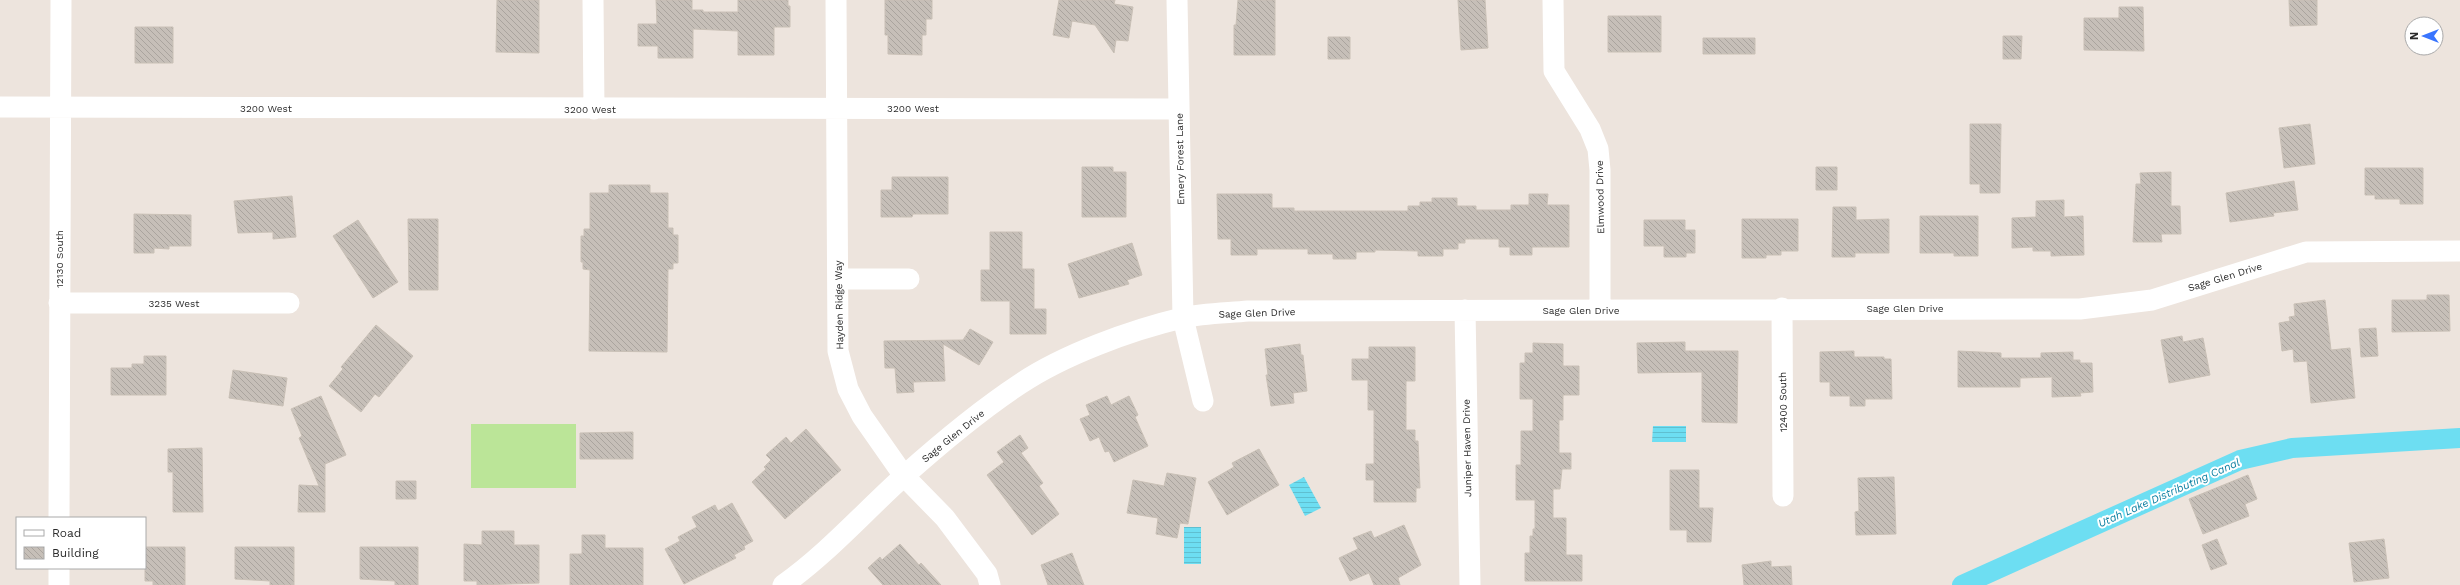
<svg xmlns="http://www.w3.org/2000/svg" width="2460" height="585" viewBox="0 0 2460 585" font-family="'Work Sans',sans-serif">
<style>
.grass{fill:#bbe598}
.water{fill:url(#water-rules)}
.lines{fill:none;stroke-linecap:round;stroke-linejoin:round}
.canal{stroke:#6ddef2;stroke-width:20}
.building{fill:url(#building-back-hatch);stroke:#c9c0b6}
.minor{stroke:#fff;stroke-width:21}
.labels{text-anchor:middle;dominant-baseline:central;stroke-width:4;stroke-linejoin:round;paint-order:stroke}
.street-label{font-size:10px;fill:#2b2b2b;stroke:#fff}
.water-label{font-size:11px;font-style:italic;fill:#0a7ea0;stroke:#fff}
</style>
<defs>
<pattern id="water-rules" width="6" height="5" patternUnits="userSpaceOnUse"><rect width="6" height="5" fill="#6ddef2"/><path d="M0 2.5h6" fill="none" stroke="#5fbfd0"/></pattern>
<pattern id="building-back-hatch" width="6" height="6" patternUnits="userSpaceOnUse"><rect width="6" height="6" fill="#c6bfb8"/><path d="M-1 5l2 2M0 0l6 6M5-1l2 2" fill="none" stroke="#aaa49e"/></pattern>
</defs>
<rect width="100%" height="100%" fill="#ede4dd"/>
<!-- grass -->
<path class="grass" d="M471 424H576V488H471Z"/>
<!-- water -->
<path class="water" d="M1653 426H1686V442H1652Z
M1304 477 1321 508 1305 516 1289 485Z
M1184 527H1201V564H1184Z"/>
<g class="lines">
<!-- canal -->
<path class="canal" d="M1962 585 2240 460 2292 448 2460 438"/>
</g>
<!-- building -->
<path class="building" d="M497 0H539V53L496 52Z
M656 0H692V10H703V12H738V0H788V6H790V27H774V55H738V31L693 29V58H658V46H638V24H657Z
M885 0H932V19H926V35H922V55L888 54V35H885Z
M1059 0H1115L1114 4 1133 7 1128 41 1116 40 1114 53 1095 25 1072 21 1069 38 1053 35Z
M1238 0H1275V55H1234V25H1236Z
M1458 0H1485L1488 48 1461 50Z
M2289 0H2317V25L2290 26Z
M2119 7H2143L2144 51 2084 50V18H2119Z
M1608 16H1661V52H1608Z
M135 27H173V63H135Z
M2003 36H2022L2021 59H2003Z
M1328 37H1350V59H1328Z
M1703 38H1755V54H1703Z
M1970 124H2001L2000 193H1980V184H1970Z
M2310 124 2315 164 2284 168 2279 128Z
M1082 167H1113V172H1126V217H1082Z
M1816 167H1837V190H1816Z
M2365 168H2423V204H2400V199H2375V195H2365Z
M2171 172V206H2180L2181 234H2161L2162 242H2133L2136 184H2141L2140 173Z
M892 177H948V214H913L912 217H881V190H892Z
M2294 181 2298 210 2273 213 2274 216 2230 222 2226 193Z
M609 185H650V193H668V228H673V235H678V263H673V269H668L667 352 589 351 590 270 583 269V262H581V236H584V229H590V193H609Z
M1217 194H1272V208H1294V211H1408V206H1420V202H1432V198H1457V206H1476V210H1511V205H1529V194H1548L1547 205H1569V247H1532V255H1510V247H1499V239H1465V243H1458V249H1443V256H1418V251L1375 250V252H1356V259H1333V254H1308V249H1257V255H1231V239H1218Z
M292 196 296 237 273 239V232L238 233 234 201Z
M2064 200V217L2083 216 2084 255 2051 256V251H2033V247L2012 248V218L2036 217V201Z
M1833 207H1856V220L1889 219V253H1855V257H1832Z
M134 214 191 215V246H169V249L154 248V253H134Z
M1920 216H1978V256H1954V253H1920Z
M408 219H438V290H409Z
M1742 219H1798V251H1781V255H1766V258H1742Z
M358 220 398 282 373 298 333 236Z
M1644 220H1685V230H1695V253H1686V257H1664V246H1644Z
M990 232H1022V269H1034V309H1046V334H1010V301H981V270H990Z
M1132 243 1142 275 1127 280 1129 284 1079 298 1068 264Z
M2427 295H2449L2450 331 2392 332V300H2427Z
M2325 300 2331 350 2350 348 2355 398 2311 403 2307 361 2294 362 2293 349 2282 351 2279 323 2290 321 2289 317 2295 316 2294 304Z
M376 325 413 356 379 397 375 394 361 412 329 386 343 369 341 367Z
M2376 328 2378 356 2361 357 2359 329Z
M970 329 993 342 979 365 943 344 945 381 913 382 914 392 897 393 895 368H885L884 341 963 340Z
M2182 336 2183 342 2203 338 2210 375 2169 383 2161 340Z
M1685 342V351H1738L1737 423 1702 422V372L1638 373 1637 343Z
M1533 343 1563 344V366H1579V395H1563V420H1559V453H1571V469H1562L1560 489H1553V518H1566V555H1582V581H1525V553H1530V536H1533V529H1535V500H1516V465H1521V431H1533V399H1520V363H1525V353H1533Z
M1300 344 1301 355H1303L1307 391 1293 393 1294 403 1271 406 1266 375H1268L1265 349Z
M1369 347H1415V381H1406V430H1415V441H1418L1420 488H1416V502H1374V480H1366V464H1374V410H1368V380H1352V359H1369Z
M1854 351V357H1884V359H1891L1892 399H1865V406H1850V396H1830V382H1820V352Z
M1958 351 2001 353V358H2041V353L2073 352V360H2080V363H2092L2093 392 2080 393 2081 396 2052 397V377L2020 378V387H1958Z
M144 356H166V395H111V368H132V364H144Z
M233 370 287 378 283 406 229 398Z
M321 396 346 455 325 464V512H298L299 485 319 486 299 438 302 436 291 409Z
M1107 396 1111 405 1129 396 1138 415 1135 417 1148 446 1114 462 1109 451 1105 452 1099 437 1090 441 1080 419 1090 415 1086 405Z
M806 429 841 470 785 519 752 482 766 469 764 467 771 460 766 455 786 437 791 443Z
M633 432V459H580V433Z
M1020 435 1028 448 1021 453 1043 483 1039 486 1059 514 1032 535 987 475 1004 462 997 452Z
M202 448 203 512H173V472H168V449Z
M1259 449 1279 485 1227 515 1208 482 1234 467 1232 463Z
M1670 470H1699V508H1713L1711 542H1687V530H1670Z
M1167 473 1196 478 1188 524 1180 523 1177 538 1156 534 1158 518 1127 513 1133 480 1164 486Z
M2248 475 2257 499 2245 504 2249 516 2203 534 2189 499Z
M1894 477 1896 534 1856 535 1855 512 1859 511 1858 478Z
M396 481H416V499H396Z
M732 503 753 541 744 546 745 549 734 555 736 558 684 584 665 549 680 541 678 537 697 527 692 517 715 505 718 511Z
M1404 525 1421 565 1398 578 1400 585H1374L1369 573 1350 581 1339 558 1358 549 1353 538 1371 531 1374 538Z
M482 531H514V545H539V583L477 585V581H464V544L482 545Z
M582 535H605V548H643V585H570V554H582Z
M2217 539 2227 564 2211 570 2202 545Z
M2384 539 2389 578 2354 582 2349 543Z
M900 544 919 565 921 563 941 585H883L868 568 880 557 882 560Z
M145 547H185V585H153V581H145Z
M235 547H294V585H270V581L235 579Z
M360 547H418V585H395V581L360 579Z
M1072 553 1084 585H1048L1041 565Z
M1771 561V567L1791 566 1792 585H1744L1742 565Z"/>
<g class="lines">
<!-- minor -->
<path class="minor" d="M593 0 594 109
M836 0 838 351 848 389 862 416 904 476 945 518 987 574 990 585
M1177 0 1183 318 1203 401
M1553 0 1554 71 1590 129 1598 149 1600 170V310
M0 107 1179 109
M839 279H909
M59 303H289
M1782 308 1783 496
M1465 310 1470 585
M59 518 61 0
M59 585V568
M783 585C827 554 864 512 904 476 941 443 979 411 1020 384 1063 355 1131 330 1182 318 1203 313 1227 313 1248 311L2080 309 2152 300 2306 252 2460 251"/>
</g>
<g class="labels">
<!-- street labels -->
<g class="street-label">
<text x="266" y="108">3200 West</text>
<text x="913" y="108">3200 West</text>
<text x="590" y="109">3200 West</text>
<text transform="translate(1180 159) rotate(-91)">Emery Forest Lane</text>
<text transform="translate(1600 197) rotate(-91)">Elmwood Drive</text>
<text transform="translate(59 259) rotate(-90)">12130 South</text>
<text transform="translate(2225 277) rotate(-17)">Sage Glen Drive</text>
<text x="174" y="303">3235 West</text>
<text transform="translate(839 305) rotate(-91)">Hayden Ridge Way</text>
<text x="1905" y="308">Sage Glen Drive</text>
<text x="1581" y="310">Sage Glen Drive</text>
<text transform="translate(1257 313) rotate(-2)">Sage Glen Drive</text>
<text transform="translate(1783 402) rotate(-91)">12400 South</text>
<text transform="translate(953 436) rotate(-39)">Sage Glen Drive</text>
<text transform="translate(1467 448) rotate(-91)">Juniper Haven Drive</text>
</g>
<!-- water labels -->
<g class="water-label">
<text transform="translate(2169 493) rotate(-24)">Utah Lake Distributing Canal</text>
</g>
</g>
<!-- legend -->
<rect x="16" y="517" width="130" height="52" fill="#ffffff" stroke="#aaaaaa"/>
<rect x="24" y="530" width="20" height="6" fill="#ffffff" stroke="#aaaaaa"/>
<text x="52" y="537" font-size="12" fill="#2b2b2b">Road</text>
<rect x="24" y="547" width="20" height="12" fill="url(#building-back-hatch)" stroke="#aaaaaa"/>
<text x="52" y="557" font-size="12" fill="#2b2b2b">Building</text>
<!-- north arrow -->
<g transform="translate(2424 36) rotate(270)"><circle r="19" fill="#ffffff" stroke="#aaaaaa"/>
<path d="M0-3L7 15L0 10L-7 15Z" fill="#3975fe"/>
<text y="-6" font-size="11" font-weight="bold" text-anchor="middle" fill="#2b2b2b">N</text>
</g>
</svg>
